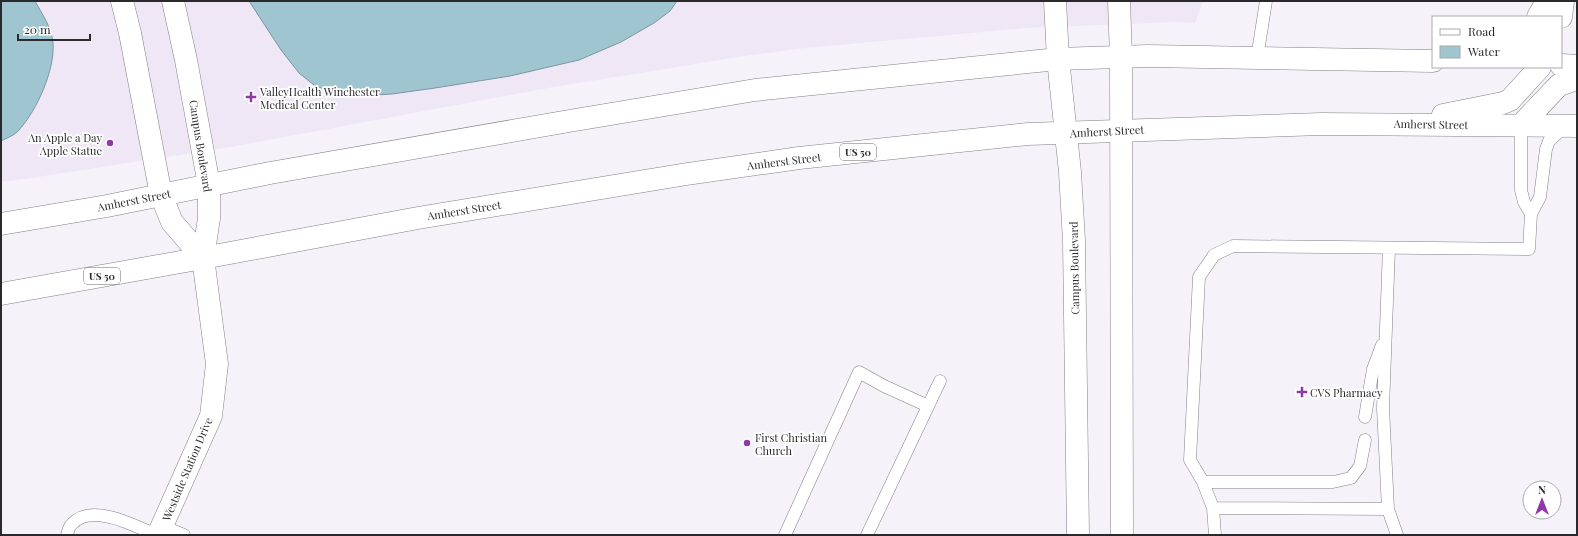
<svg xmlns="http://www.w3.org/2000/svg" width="1578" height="536" viewBox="0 0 1578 536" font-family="'Playfair Display',serif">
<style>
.built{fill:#f0e7f6}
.water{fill:#9fc5d1;stroke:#7c96a0}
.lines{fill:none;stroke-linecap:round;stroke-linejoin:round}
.lane-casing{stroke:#837f86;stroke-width:13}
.street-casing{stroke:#837f86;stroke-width:23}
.secondary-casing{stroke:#837f86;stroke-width:23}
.primary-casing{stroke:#837f86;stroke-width:23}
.lane{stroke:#fff;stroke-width:12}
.street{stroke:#fff;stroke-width:22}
.secondary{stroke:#fff;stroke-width:22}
.primary{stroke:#fff;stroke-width:22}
.poi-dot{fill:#8e39a7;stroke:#fff;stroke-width:1.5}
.labels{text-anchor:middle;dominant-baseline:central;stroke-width:3.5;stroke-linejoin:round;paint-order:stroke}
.shield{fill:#fff;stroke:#6a696b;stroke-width:1}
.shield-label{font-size:10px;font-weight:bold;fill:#2a292c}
.poi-label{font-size:11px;fill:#2a292c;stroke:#fff;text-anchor:start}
.street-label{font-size:11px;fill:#2a292c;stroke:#fff}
</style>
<rect width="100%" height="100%" fill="#f6f2f9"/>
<!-- built -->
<path class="built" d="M1 1H1203L1195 23 1175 22 1026 28 805 48 738 57 548 88 231 147 25 179 1 182Z"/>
<!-- water -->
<path class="water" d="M1 1H35C42 14 52 28 53 43 55 70 37 110 19 130 15 135 7 138 1 141Z
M249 1H677L670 11 654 23 621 42 579 60 510 76 435 88 392 94 360 96 333 93 314 85 299 73 281 50Z"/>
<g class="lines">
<defs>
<path id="lane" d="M1257 58 1266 1
M1521 125V190L1524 202 1531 214
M1389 248 1383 408 1388 509 1397 535
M1365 417 1373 369 1382 345
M1203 482H1333L1351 478 1360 466 1365 440
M1213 508 1388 509
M162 526 184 535
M67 535C68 532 69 526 72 524 91 502 136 526 156 535
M785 535 859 372 884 386 928 406
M867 535 940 381
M1215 535 1213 508 1203 482 1190 460 1199 277 1214 255 1233 246 1529 249 1531 214 1540 197 1546 149 1549 141 1565 126"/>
<path id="street" d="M1055 1 1058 59
M1119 1 1121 57
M1538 17 1547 1
M1561 17 1563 1
M158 535 211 416 217 364 203 258"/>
<path id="secondary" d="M122 1 130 33 161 195 172 222 203 258
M173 1 186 60 209 185V218L203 258
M1121 57 1122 535
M1058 59 1070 172 1074 241 1078 535"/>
<path id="primary" d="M1561 65 1577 66
M1443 115 1503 103 1510 100 1540 67
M1521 125 1559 85 1577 79
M1 224 107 206 270 173 575 120 755 90 1058 59 1148 56 1433 61
M1 294 203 258 418 218 687 174 799 158 1028 134 1321 124 1577 126"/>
</defs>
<!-- lane casing -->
<use href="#lane" class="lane-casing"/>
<!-- street casing -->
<use href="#street" class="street-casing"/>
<!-- secondary casing -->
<use href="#secondary" class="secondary-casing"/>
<!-- primary casing -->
<use href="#primary" class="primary-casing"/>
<!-- lane -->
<use href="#lane" class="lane"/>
<!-- street -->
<use href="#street" class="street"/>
<!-- secondary -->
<use href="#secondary" class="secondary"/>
<!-- primary -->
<use href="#primary" class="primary"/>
</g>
<!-- markers -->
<g class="poi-dot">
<path d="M249 91h4v4h4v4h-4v4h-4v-4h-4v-4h4z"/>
<circle cx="110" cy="143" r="4"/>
<path d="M1300 386h4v4h4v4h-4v4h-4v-4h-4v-4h4z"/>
<circle cx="747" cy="443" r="4"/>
</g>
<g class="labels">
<!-- shield labels -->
<g class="shield">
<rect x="840" y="144" width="36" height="16" rx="3"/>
<rect x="84" y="268" width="36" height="16" rx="3"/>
</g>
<g class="shield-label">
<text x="858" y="152">US 50</text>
<text x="102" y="276">US 50</text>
</g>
<!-- poi labels -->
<g class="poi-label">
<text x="260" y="91">ValleyHealth Winchester<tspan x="260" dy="13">Medical Center</tspan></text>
<text x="102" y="137" text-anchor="end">An Apple a Day<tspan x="102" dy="13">Apple Statue</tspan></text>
<text x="1310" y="392">CVS Pharmacy</text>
<text x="755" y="437">First Christian<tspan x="755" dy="13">Church</tspan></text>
</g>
<!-- street labels -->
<g class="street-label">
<text transform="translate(1431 124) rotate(1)">Amherst Street</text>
<text transform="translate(1107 131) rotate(-3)">Amherst Street</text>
<text transform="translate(201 146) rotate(81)">Campus Boulevard</text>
<text transform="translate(784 161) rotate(-7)">Amherst Street</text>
<text transform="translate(134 200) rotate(-11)">Amherst Street</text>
<text transform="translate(464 210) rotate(-9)">Amherst Street</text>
<text transform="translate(1074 268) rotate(-91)">Campus Boulevard</text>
<text transform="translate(187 469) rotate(-67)">Westside Station Drive</text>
</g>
</g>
<!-- border -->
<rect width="1578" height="536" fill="none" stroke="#2a292c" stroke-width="4"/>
<!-- legend -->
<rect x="1432" y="16" width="130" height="52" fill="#ffffff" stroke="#aaa9ab"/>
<rect x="1440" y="29" width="20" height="6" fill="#ffffff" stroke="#aaa9ab"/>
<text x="1468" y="36" font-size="12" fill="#2a292c">Road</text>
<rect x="1440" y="46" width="20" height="12" fill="#9fc5d1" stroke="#aaa9ab"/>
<text x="1468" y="56" font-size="12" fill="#2a292c">Water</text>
<!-- north arrow -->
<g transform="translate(1542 500)"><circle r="19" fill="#ffffff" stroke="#aaa9ab"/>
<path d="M0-3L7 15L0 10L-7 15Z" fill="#8e39a7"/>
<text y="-6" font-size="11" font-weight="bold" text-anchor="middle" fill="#2a292c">N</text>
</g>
<!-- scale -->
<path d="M18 34v6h72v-6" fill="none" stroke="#2a292c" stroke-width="2"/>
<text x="24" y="34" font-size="12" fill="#2a292c" stroke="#ffffff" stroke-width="3" paint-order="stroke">20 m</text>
</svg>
